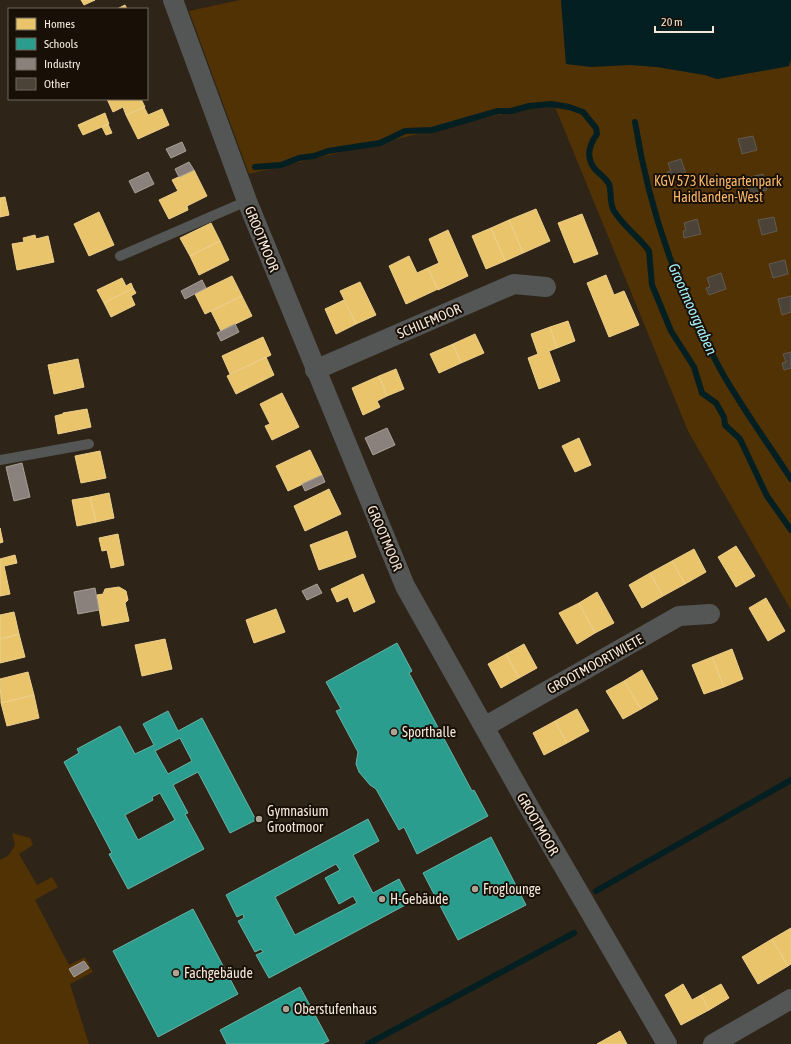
<svg xmlns="http://www.w3.org/2000/svg" width="791" height="1044" viewBox="0 0 791 1044" font-family="'Asap Condensed',sans-serif">
<style>
.green{fill:#513205}
.water{fill:#041f22}
.homes{fill:#e9c46a;stroke:#edcf8c}
.schools{fill:#2a9d8f;stroke:#67b4a6;fill-rule:evenodd}
.industry{fill:#8a817c;stroke:#aaa098}
.lines{fill:none;stroke-linecap:round;stroke-linejoin:round}
.stream{stroke:#041f22;stroke-width:6}
.building{fill:#4b4238;stroke:#635a4f}
.service{stroke:#535655;stroke-width:10}
.minor{stroke:#535655;stroke-width:20}
.poi-dot{fill:#afa396;stroke:#181007;stroke-width:1.5}
.labels{text-anchor:middle;dominant-baseline:central;stroke-width:4;stroke-linejoin:round;paint-order:stroke}
.park-label{font-size:14px;fill:#fbb868;stroke:#181007}
.street-label{font-size:14px;fill:#f5e8db;stroke:#181007}
.poi-label{font-size:14px;fill:#f5e8db;stroke:#181007;text-anchor:start}
.water-label{font-size:15px;font-style:italic;fill:#a4eff9;stroke:#181007}
</style>
<rect width="100%" height="100%" fill="#2e2417"/>
<!-- green -->
<path class="green" d="M240 0H561L566 64 631 65 657 67 705 75 717 79 789 66 791 59V610L688 431 553 102 249 174 189 11Z
M12 833 30 838 33 845 19 854 37 885 52 877 58 887 35 900 69 965 85 957 93 972 70 984 89 1044H0V860L9 855 15 845Z"/>
<!-- water -->
<path class="water" d="M561 0H791V59L789 66 717 79 705 75 657 67 631 65 591 67 566 64Z"/>
<!-- homes -->
<path class="homes" d="M81 0H95L84 5Z
M125 5 127 9H117Z
M107 99H141L145 107 126 115 123 107 113 112Z
M144 107 148 115 162 109 169 125 138 139 126 115Z
M105 113 109 124 83 135 78 125Z
M108 124 112 133 106 135 102 127Z
M194 170 207 196 187 206 188 210 169 219 159 200 178 191 172 180Z
M5 197 9 215 0 217V198Z
M536 209 550 241 523 253 509 220Z
M99 212 114 245 89 256 74 224Z
M582 214 598 254 574 263 558 223Z
M509 220 523 253 505 261 491 228Z
M211 223 220 241 190 256 180 238Z
M491 228 505 261 486 269 472 236Z
M448 230 468 276 438 290 428 268 439 263 429 239Z
M35 235 36 239 48 236 54 262 17 270 12 244 24 242 23 238Z
M220 241 229 260 199 275 190 256Z
M409 256 417 273 428 268 438 289 406 304 389 266Z
M606 275 614 295 624 291 639 325 609 337 587 283Z
M232 276 242 296 205 314 195 294Z
M122 278 126 286 131 283 133 288 104 303 97 290Z
M360 282 376 315 356 324 340 291Z
M133 288 136 293 131 296 135 305 111 317 104 303Z
M242 296 252 316 221 331 211 311Z
M344 300 356 324 336 334 325 309Z
M568 321 575 341 557 348 550 327Z
M550 327 557 348 549 351 560 381 539 389 528 358 538 354 531 334Z
M475 334 484 353 461 363 453 344Z
M263 337 271 355 230 374 222 356Z
M453 344 461 363 439 373 430 354Z
M266 357 274 375 236 394 227 376Z
M78 359 84 387 54 394 48 365Z
M396 369 404 389 387 396 379 376Z
M379 376 387 396 377 401 380 407 363 415 352 388Z
M282 393 299 427 272 440 265 426 270 424 260 404Z
M87 409 91 427 58 434 55 416 63 414V413Z
M579 438 591 465 575 472 562 446Z
M310 450 322 475 288 491 276 466Z
M100 451 106 478 81 483 75 456Z
M329 489 341 514 305 531 294 506Z
M109 493 114 518 96 522 90 497Z
M90 497 96 522 77 526 72 500Z
M0 528 3 542 0 543Z
M347 531 356 557 319 570 310 545Z
M118 534 124 565 111 568 107 550 102 551 99 538Z
M736 546 755 576 736 587 718 557Z
M694 549 706 572 685 584 672 561Z
M15 555 17 563 4 566 10 594 0 596V559Z
M672 561 685 584 663 596 650 573Z
M650 573 663 596 642 608 629 585Z
M363 574 375 602 354 612 348 597 337 602 331 589Z
M119 587 126 591 128 600 125 603 129 621 102 626 97 595 103 594 105 589Z
M597 592 614 623 595 633 579 603Z
M766 598 785 631 768 641 749 608Z
M579 603 595 633 577 644 559 613Z
M276 609 285 632 254 643 246 620Z
M14 612 19 634 0 639V615Z
M19 634 25 657 0 663V639Z
M165 639 172 669 142 676 135 645Z
M524 644 537 668 519 678 506 654Z
M732 649 743 679 724 687 712 657Z
M506 654 519 678 501 688 488 664Z
M712 657 724 687 704 694 692 665Z
M642 670 658 699 641 709 624 681Z
M28 672 34 695 1 703 0 679Z
M624 681 641 709 623 719 606 691Z
M34 695 39 718 7 726 1 703Z
M577 709 589 731 567 743 555 721Z
M555 721 567 743 544 755 533 733Z
M791 928V964L788 966 772 939Z
M772 939 788 966 758 984 742 957Z
M683 984 692 1000 701 995 709 1010 681 1025 665 995Z
M721 984 729 998 709 1010 701 995Z
M620 1031 627 1044H597Z"/>
<!-- schools -->
<path class="schools" d="M397 643 412 671 409 673 472 791 474 790 488 816 417 854 404 827 399 830 376 789 370 785 359 772 356 764 358 752 336 711 341 709 326 682Z
M168 711 178 731 202 718 256 820 230 833 198 772 173 785 188 813 185 814 204 849 128 889 109 854 112 853 64 762 79 753 77 749 120 726 135 754 154 745 143 724ZM180 738 192 761 168 774 155 751ZM160 793 175 820 138 840 125 815 153 800 152 797Z
M368 819 379 841 353 855 373 893 399 879 411 902 269 978 256 955 263 952 261 949 255 952 238 921 244 918 243 914 237 917 226 895ZM336 864 340 870 325 878 339 904 353 896 357 903 295 935 275 897Z
M491 837 526 905 458 940 423 873Z
M193 909 238 994 158 1037 113 951Z
M300 987 329 1041 322 1044H227L220 1030Z"/>
<!-- industry -->
<path class="industry" d="M182 142 186 151 171 158 166 149Z
M189 162 194 170 179 177 175 169Z
M148 172 154 184 135 193 129 181Z
M202 280 206 288 185 299 181 291Z
M235 324 239 332 221 341 217 333Z
M387 428 395 445 373 455 365 438Z
M22 463 30 497 14 501 6 467Z
M322 475 325 482 305 491 302 484Z
M317 584 322 593 307 600 302 591Z
M95 588 99 610 78 614 74 592Z
M84 961 89 968 74 977 69 969Z"/>
<g class="lines">
<!-- stream -->
<path class="stream" d="M635 122C649 210 676 288 719 367 739 404 768 443 791 479
M255 167 281 165 299 158 314 156 328 151 380 143 405 131 432 130 498 111H511L529 106 551 104 569 107 583 112 596 128 597 134C589 145 586 157 594 168 599 174 605 177 609 184 612 193 609 203 614 211 624 227 639 237 649 251L652 285 671 331 694 367 702 393 716 403 724 417 725 425 740 439 767 496 791 530
M596 891 791 780
M368 1044 574 933"/>
</g>
<!-- building -->
<path class="building" d="M753 136 757 150 742 154 738 139Z
M681 159 686 174 669 179 667 172 671 171 668 163Z
M763 174 767 190 750 194 748 187 753 186 750 177Z
M774 217 777 231 762 235 758 220Z
M697 219 701 234 684 238 683 231 686 230 684 223Z
M785 260 788 274 773 278 769 264Z
M721 273 726 289 709 295 706 288 710 287 707 278Z
M791 296V312L782 315 778 299Z
M791 352V368L784 370 782 363 786 362 783 354Z"/>
<g class="lines">
<!-- service -->
<path class="service" d="M120 256 247 201
M0 460 89 444"/>
<!-- minor -->
<path class="minor" d="M173 0 247 201 405 586 529 807 667 1044
M315 370 514 284 546 287
M484 727 679 616 710 614
M713 1044 791 999"/>
</g>
<!-- markers -->
<g class="poi-dot">
<circle cx="394" cy="732" r="4"/>
<circle cx="259" cy="819" r="4"/>
<circle cx="475" cy="889" r="4"/>
<circle cx="382" cy="899" r="4"/>
<circle cx="176" cy="973" r="4"/>
<circle cx="286" cy="1009" r="4"/>
</g>
<g class="labels">
<!-- park labels -->
<g class="park-label">
<text x="718" y="181">KGV 573 Kleingartenpark<tspan x="718" dy="16">Haidlanden-West</tspan></text>
</g>
<!-- street labels -->
<g class="street-label">
<text transform="translate(262 239) rotate(68)">GROOTMOOR</text>
<text transform="translate(429 321) rotate(-23)">SCHILFMOOR</text>
<text transform="translate(385 538) rotate(67)">GROOTMOOR</text>
<text transform="translate(595 664) rotate(-29)">GROOTMOORTWIETE</text>
<text transform="translate(538 824) rotate(60)">GROOTMOOR</text>
</g>
<!-- poi labels -->
<g class="poi-label">
<text x="402" y="732">Sporthalle</text>
<text x="267" y="811">Gymnasium<tspan x="267" dy="16">Grootmoor</tspan></text>
<text x="483" y="889">Froglounge</text>
<text x="390" y="899">H-Gebäude</text>
<text x="184" y="973">Fachgebäude</text>
<text x="294" y="1009">Oberstufenhaus</text>
</g>
<!-- water labels -->
<g class="water-label">
<text transform="translate(693 309) rotate(66)">Grootmoorgraben</text>
</g>
</g>
<!-- legend -->
<rect x="8" y="8" width="140" height="92" fill="#181007" stroke="#70665c"/>
<rect x="16" y="18" width="20" height="12" fill="#e9c46a" stroke="#70665c"/>
<text x="44" y="28" font-size="12" fill="#f5e8db">Homes</text>
<rect x="16" y="38" width="20" height="12" fill="#2a9d8f" stroke="#70665c"/>
<text x="44" y="48" font-size="12" fill="#f5e8db">Schools</text>
<rect x="16" y="58" width="20" height="12" fill="#8a817c" stroke="#70665c"/>
<text x="44" y="68" font-size="12" fill="#f5e8db">Industry</text>
<rect x="16" y="78" width="20" height="12" fill="#4b4238" stroke="#70665c"/>
<text x="44" y="88" font-size="12" fill="#f5e8db">Other</text>
<!-- scale -->
<path d="M655 26v6h58v-6" fill="none" stroke="#f5e8db" stroke-width="2"/>
<text x="661" y="26" font-size="12" fill="#f5e8db" stroke="#181007" stroke-width="3" paint-order="stroke">20 m</text>
</svg>
